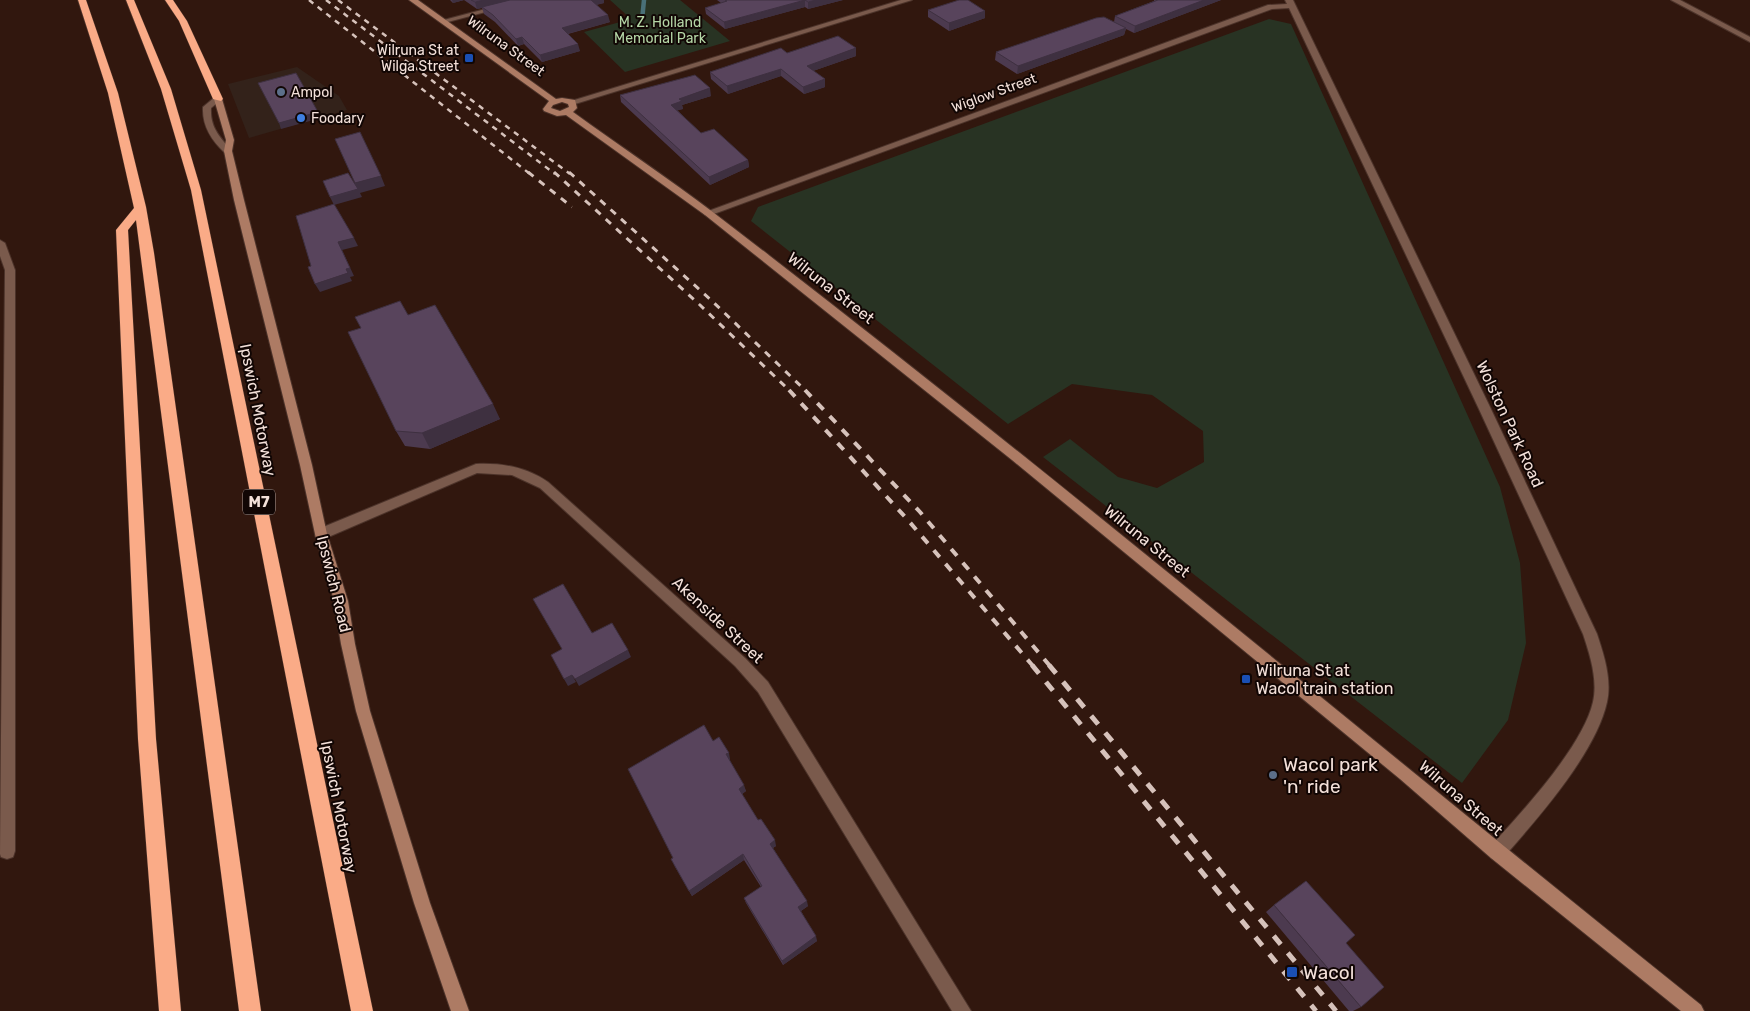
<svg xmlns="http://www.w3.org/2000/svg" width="1750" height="1011" viewBox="0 0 1750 1011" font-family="Rubik,sans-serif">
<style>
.commercial{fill:#33221a}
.green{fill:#283323}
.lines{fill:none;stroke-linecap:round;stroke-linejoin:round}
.stream{stroke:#497078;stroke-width:4.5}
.street-casing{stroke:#4c332a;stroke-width:2}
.secondary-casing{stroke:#4c332a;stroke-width:2}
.highway-casing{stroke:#4c332a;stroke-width:1}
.street{fill:#7a5a4c;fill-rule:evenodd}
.secondary{fill:#ad7b64;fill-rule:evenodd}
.highway{fill:#faab87;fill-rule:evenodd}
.rail-far3{stroke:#d6c2bb;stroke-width:2.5;stroke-dasharray:5.5 5.5;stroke-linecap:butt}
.rail-far2{stroke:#d6c2bb;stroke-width:3;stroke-dasharray:7 7;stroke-linecap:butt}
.rail-far1{stroke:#d6c2bb;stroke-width:4;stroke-dasharray:9 9;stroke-linecap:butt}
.rail{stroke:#d6c2bb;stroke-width:5;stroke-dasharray:11 11;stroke-linecap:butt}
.wall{fill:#4c3a4f}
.shaded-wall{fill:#3e3040}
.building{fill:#58445c;stroke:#3e3040}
.transit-dot{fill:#1a4fb4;stroke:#110604;stroke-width:2}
.service-dot{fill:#5c6f8a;stroke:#110604;stroke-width:2}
.shop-dot{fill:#3f7fe0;stroke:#110604;stroke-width:2}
.labels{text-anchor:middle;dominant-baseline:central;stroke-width:4;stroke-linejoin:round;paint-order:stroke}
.far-park-label{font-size:14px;fill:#b4d6a6;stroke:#110604}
.far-street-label{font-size:14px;fill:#f3e0d9;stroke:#110604}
.far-poi-label{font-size:14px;fill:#f3e0d9;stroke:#110604;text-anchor:start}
.shield{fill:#110604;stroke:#af9f99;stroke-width:1}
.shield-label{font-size:15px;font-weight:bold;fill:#f3e0d9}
.street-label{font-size:16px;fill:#f3e0d9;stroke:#110604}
.poi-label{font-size:16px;fill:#f3e0d9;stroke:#110604;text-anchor:start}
.near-poi-label{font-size:19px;fill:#f3e0d9;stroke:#110604;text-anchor:start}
</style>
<rect width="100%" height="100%" fill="#31170e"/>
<!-- commercial -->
<path class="commercial" d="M297 67 339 96 347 110 249 138 228 84Z"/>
<!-- green -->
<path class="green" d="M610 0H680L730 41 625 72 584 32 631 19Z
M1269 19 1291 24 1500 487 1520 563 1526 643 1508 720 1462 783 1043 457 1070 439 1118 477 1157 488 1204 462 1203 431 1152 395 1072 384 1008 424 751 221 758 207Z"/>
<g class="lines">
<!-- stream -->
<path class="stream" d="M642 20 644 0"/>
<defs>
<path id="street" d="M519 0H531L444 23 440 21Z
M901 0H912L575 104 568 102Z
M1285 0H1293L1490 407 1597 634C1604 655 1612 680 1607 702 1596 753 1537 819 1503 858L1497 860 1491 858 1489 852 1491 846C1522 812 1583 746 1593 702 1598 680 1590 655 1583 634L1478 407 1289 8 1272 9 711 215H705L703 213 1268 5 1287 4Z
M1671 0H1680L1750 37V42Z
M215 97 222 99 211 108C210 128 220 137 232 151L231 153H225C211 140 202 126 203 107Z
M0 240 5 243 15 270V851L13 857 7 859 1 857 0 854 5 270 0 256Z
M476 464C503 463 526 467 548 482L745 658 768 682 971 1011H952L758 692 735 666 540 488 512 475 477 473 326 538H316L315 534 316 530Z"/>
<path id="secondary" d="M409 0H418L556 99 562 98 575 100 577 108 573 112C620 146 668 178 714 213 1049 469 1372 742 1701 1005L1704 1011H1681L1491 858 1400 779 1012 460 705 215 566 115 557 116 544 111 543 109 549 101ZM562 102 568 104 569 107 560 111 551 108 553 105Z
M215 97 222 99 234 140 232 151 244 200 312 465 327 534 348 601 355 644 370 711 430 903 469 1011H451L414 903 356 711 341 644 334 601 315 534 300 465 234 200 224 151 226 140 214 99Z"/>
<path id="highway" d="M78 0H86L118 93 146 207 154 253 261 1011H239L136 220 128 230 156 739 181 1011H159L138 739 116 230 134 208 108 93Z
M126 0H134L171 89 201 190 373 1011H351L191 190 161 89Z
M165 0H173L187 21 223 99 221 101 213 99 179 21Z"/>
</defs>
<!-- street casing -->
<use href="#street" class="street-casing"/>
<!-- secondary casing -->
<use href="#secondary" class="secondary-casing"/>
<!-- highway casing -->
<use href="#highway" class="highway-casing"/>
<!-- street -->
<use href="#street" class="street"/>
<!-- secondary -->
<use href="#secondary" class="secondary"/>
<!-- highway -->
<use href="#highway" class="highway"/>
<!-- rail-far3 -->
<path class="rail-far3" d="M309 0 530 174
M326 0 555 174
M338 0 570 174"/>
<!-- rail-far2 -->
<path class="rail-far2" d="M528 172 572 207
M554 172 700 305 790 391
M569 172 711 300 806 391"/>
<!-- rail-far1 -->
<path class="rail-far1" d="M789 390 907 519 1033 666
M805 390 920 512 1050 666"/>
<!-- rail -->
<path class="rail" d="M1032 665 1316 1011
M1049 665 1336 1011"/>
</g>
<!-- wall -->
<path class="wall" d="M450 0H604V3L596 5 610 22 568 34 580 51 542 62 524 44 518 46 495 22 484 14 482 8 477 9 464 0 453 3Z
M717 0H843L808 9 805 7 725 29 706 14 705 8 721 3Z
M1154 0H1221L1134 33 1126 29 1124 35 1017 74 995 60 996 52 1114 22 1115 16 1154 1Z
M928 10 985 11V18L949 31 928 17Z
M787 53 856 56 813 71 825 79V87L804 94 781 76 728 94 711 79 710 72Z
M620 95 711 96 682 105 683 109 677 110 701 133 748 160 749 167 710 185 621 102Z
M408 315 500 419 430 449 405 446 396 431Z
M713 741 730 759 729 760 746 791 742 794 758 820 776 846 773 848 808 906 801 911 817 941 783 965 746 903 744 898 761 887 744 860 692 896 674 865 673 858Z
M1274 905 1361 1007 1353 1011H1349L1266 912Z"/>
<!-- shaded-wall -->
<path class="shaded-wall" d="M452 0H464L453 3Z
M484 0H512L477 9 475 2Z
M590 0H604V3L591 6Z
M805 0V7L725 29 724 22Z
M816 0H843L808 9V2Z
M1204 0H1221L1134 33 1135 26Z
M985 11V18L949 31V23Z
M608 15 610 22 563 35 562 28Z
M1126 28 1124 35 1017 74 1018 66Z
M522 37 524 44 518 46 516 39Z
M578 44 580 51 542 62 540 55Z
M856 48V56L807 73V66Z
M781 69V76L728 94 727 86Z
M825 79V87L804 94 803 87Z
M710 88 711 96 682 105 683 109 672 112 671 105 679 99Z
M318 112 321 118 281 129 279 123Z
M748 160 749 167 710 185 709 177Z
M381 176 385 186 360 193 362 197 334 205 330 197 355 183Z
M354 238 358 246 342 250 354 276 350 277 346 269 338 242Z
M348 273 352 281 320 292 315 284Z
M493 404 500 419 430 449 422 433Z
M628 650 631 657 579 686 575 679Z
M572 675 576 682 568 686 564 679Z
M729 753 730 759 728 761 726 754Z
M744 785 746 791 741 795 739 789Z
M775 840 776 846 771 849 770 844Z
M743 854 744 860 692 896 689 891Z
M807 901 808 906 799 912 798 907Z
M816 936 817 941 783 965 782 961Z"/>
<!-- building -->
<path class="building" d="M471 0H484L475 2Z
M510 0H591L608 15 562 28 578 44 540 55 522 37 516 39 493 15 482 7Z
M725 0H816L808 2 805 0 724 22 705 8 727 1Z
M959 0H968L985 11 949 23 928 10Z
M1158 0H1204L1135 26 1115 16Z
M1104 17 1126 28 1018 66 996 52 1096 18Z
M838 36 856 48 807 66 825 79 803 87 781 69 727 86 710 72 781 48 787 53Z
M296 73 318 112 279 123 258 83Z
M695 75 710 88 679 99 682 101 671 105 701 133 714 129 748 160 709 177 620 95Z
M360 132 381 176 355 183 335 139Z
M348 173 358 189 330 197 323 181Z
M334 204 354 238 338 242 350 268 346 269 348 273 315 284 308 267 311 266 296 216Z
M400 301 408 315 435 305 493 404 422 433 396 431 348 332 361 328 355 317Z
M563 584 592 633 612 623 628 650 575 679 572 675 564 679 551 655 562 649 533 599Z
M704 725 713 741 719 737 729 753 726 754 744 785 739 789 758 820 761 819 775 840 770 844 807 901 798 907 816 936 782 961 744 898 762 886 743 854 689 891 671 859 673 858 628 769Z
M1306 881 1355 935 1346 943 1384 987 1361 1007 1274 905Z"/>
<!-- markers -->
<g class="transit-dot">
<rect x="464" y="53" width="10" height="10" rx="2.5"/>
<rect x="1241" y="674" width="10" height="10" rx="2.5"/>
<rect x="1286" y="966" width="12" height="12" rx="2.5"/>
</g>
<g class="service-dot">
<circle cx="281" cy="92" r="5"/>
<circle cx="1273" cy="775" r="5"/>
</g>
<circle class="shop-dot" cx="301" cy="118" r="5"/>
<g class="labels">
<!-- far-park labels -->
<g class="far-park-label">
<text x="660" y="22">M. Z. Holland<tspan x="660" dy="16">Memorial Park</tspan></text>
</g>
<!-- far-street labels -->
<g class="far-street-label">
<text transform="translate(506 46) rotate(36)">Wilruna Street</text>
<text transform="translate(994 93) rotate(-20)">Wiglow Street</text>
</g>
<!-- far-poi labels -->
<g class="far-poi-label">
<text x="459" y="50" text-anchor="end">Wilruna St at<tspan x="459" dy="16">Wilga Street</tspan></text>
<text x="291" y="92">Ampol</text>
<text x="311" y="118">Foodary</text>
</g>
<!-- shield labels -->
<rect class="shield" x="243" y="489.5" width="32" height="25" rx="4"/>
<g class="shield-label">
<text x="259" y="502">M7</text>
</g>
<!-- street labels -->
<g class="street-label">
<text transform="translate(831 288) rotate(38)">Wilruna Street</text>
<text transform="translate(258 410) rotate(79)">Ipswich Motorway</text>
<text transform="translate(1510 424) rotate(65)">Wolston Park Road</text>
<text transform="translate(1147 541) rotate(39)">Wilruna Street</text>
<text transform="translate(334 584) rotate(76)">Ipswich Road</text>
<text transform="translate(718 620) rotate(43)">Akenside Street</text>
<text transform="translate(1461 798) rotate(41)">Wilruna Street</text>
<text transform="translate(339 807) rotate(79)">Ipswich Motorway</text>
</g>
<!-- poi labels -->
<g class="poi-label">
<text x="1256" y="670">Wilruna St at<tspan x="1256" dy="18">Wacol train station</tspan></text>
</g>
<!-- near-poi labels -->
<g class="near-poi-label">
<text x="1283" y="764">Wacol park<tspan x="1283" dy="22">'n' ride</tspan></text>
<text x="1303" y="972">Wacol</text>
</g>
</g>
</svg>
